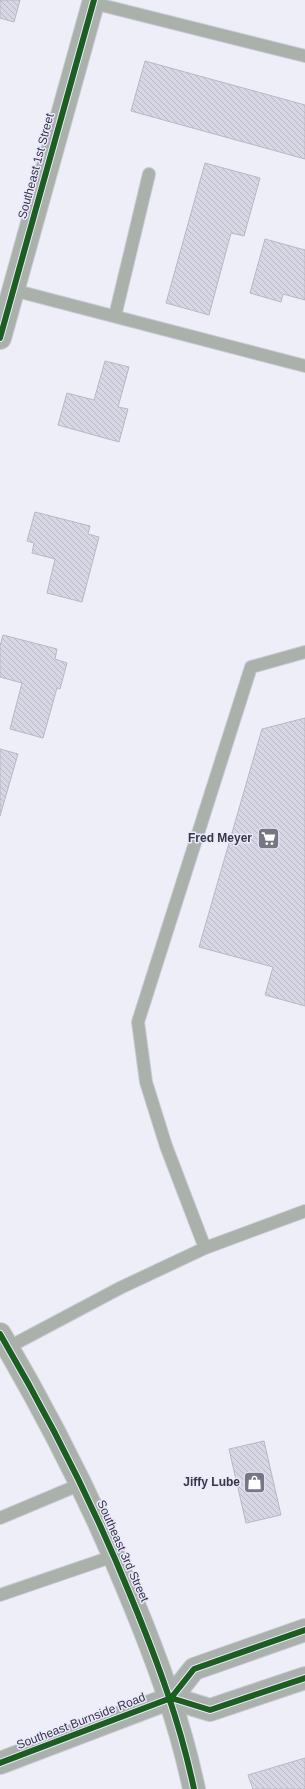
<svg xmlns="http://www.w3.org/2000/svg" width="305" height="1789" viewBox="0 0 305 1789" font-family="Helvetica,sans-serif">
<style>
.building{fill:url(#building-back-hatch);stroke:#b8b8c3}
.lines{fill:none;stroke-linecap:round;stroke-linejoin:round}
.service-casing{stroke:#cacad4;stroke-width:14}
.tertiary-casing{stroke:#cacad4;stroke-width:24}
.trunk-casing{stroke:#cacad4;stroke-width:24}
.service{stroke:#a9b1aa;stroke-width:12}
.tertiary{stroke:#a9b1aa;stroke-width:22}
.trunk{stroke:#aab0ac;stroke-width:22}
.cycleway-casing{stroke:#eae9fe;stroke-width:8}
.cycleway{stroke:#1b5e20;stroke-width:6}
.labels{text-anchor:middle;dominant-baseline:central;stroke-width:3;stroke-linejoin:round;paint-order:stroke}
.street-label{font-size:12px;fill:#373643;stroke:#eae9fe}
.poi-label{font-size:12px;font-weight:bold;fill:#373643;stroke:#eae9fe;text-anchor:end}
</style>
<defs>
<pattern id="building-back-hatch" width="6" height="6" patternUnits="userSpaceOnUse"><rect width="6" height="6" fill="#d7d6e4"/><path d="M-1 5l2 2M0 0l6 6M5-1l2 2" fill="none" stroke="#b9b8c5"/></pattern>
</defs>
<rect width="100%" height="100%" fill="#eeeef9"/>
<!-- building -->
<path class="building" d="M0 0H20L14 22 0 18Z
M145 61 305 105V159L131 111Z
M205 163 260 178 244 236 231 233 209 315 166 303Z
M265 239 305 250V300L283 294 281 302 250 293Z
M105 361 129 367 118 407 128 409 119 442 58 425 67 393 94 400Z
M35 512 90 526 88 534 99 537 82 602 47 593 55 559 32 553 34 543 27 541Z
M3 635 57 649 55 659 67 663 60 689 57 688 43 738 10 729 22 683 0 677V646Z
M305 718V1006L265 995 273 967 199 947 262 729Z
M0 749 18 754 0 816Z
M264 1441 281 1515 246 1523 229 1449Z
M305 1758V1789H253L248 1775Z"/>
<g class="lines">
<defs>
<path id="service" d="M93 3 305 56
M13 290 305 366
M115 316 149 174
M205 1248 166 1146 146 1082 138 1022 251 667 305 652
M3 1350 120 1288 205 1248 305 1211
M0 1518 81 1484
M0 1595 114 1556"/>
<path id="tertiary" d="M0 338 94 0
M0 1334C50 1419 94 1506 131 1597 157 1660 180 1722 194 1789"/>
<path id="trunk" d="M171 1698 210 1710 305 1678
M0 1763 171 1698 194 1669 305 1630"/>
</defs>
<!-- service casing -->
<use href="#service" class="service-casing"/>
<!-- tertiary casing -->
<use href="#tertiary" class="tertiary-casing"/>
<!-- trunk casing -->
<use href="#trunk" class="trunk-casing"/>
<!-- service -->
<use href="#service" class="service"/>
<!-- tertiary -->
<use href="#tertiary" class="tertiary"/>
<!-- trunk -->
<use href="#trunk" class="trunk"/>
<defs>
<path id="cycleway" d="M0 338 94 0
M0 1334C50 1419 94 1506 131 1597 157 1660 180 1722 194 1789
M171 1698 210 1710 305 1678
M0 1763 171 1698 194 1669 305 1630"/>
</defs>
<!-- cycleway casing -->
<use href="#cycleway" class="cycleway-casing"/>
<!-- cycleway -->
<use href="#cycleway" class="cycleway"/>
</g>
<!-- icons -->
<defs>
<symbol id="supermarket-square" viewBox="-11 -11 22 22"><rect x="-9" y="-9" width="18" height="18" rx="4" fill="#777683" stroke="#eae9fe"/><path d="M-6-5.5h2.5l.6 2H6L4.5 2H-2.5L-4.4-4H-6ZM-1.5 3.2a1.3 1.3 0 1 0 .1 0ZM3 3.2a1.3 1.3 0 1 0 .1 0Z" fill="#fff"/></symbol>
<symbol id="shop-square" viewBox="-11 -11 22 22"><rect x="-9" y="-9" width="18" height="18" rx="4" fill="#777683" stroke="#eae9fe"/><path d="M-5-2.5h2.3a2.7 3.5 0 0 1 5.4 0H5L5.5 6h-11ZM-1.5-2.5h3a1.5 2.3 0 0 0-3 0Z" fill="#fff"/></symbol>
</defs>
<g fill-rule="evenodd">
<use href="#supermarket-square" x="256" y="826" width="25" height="25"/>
<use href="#shop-square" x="242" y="1470" width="25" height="25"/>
</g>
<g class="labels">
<!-- street labels -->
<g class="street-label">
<text transform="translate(36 166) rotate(-75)">Southeast 1st Street</text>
<text transform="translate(123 1551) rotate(66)">Southeast 3rd Street</text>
<text transform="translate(81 1721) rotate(-21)">Southeast Burnside Road</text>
</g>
<!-- poi labels -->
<g class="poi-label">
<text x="252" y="838">Fred Meyer</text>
<text x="240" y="1482">Jiffy Lube</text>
</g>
</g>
</svg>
